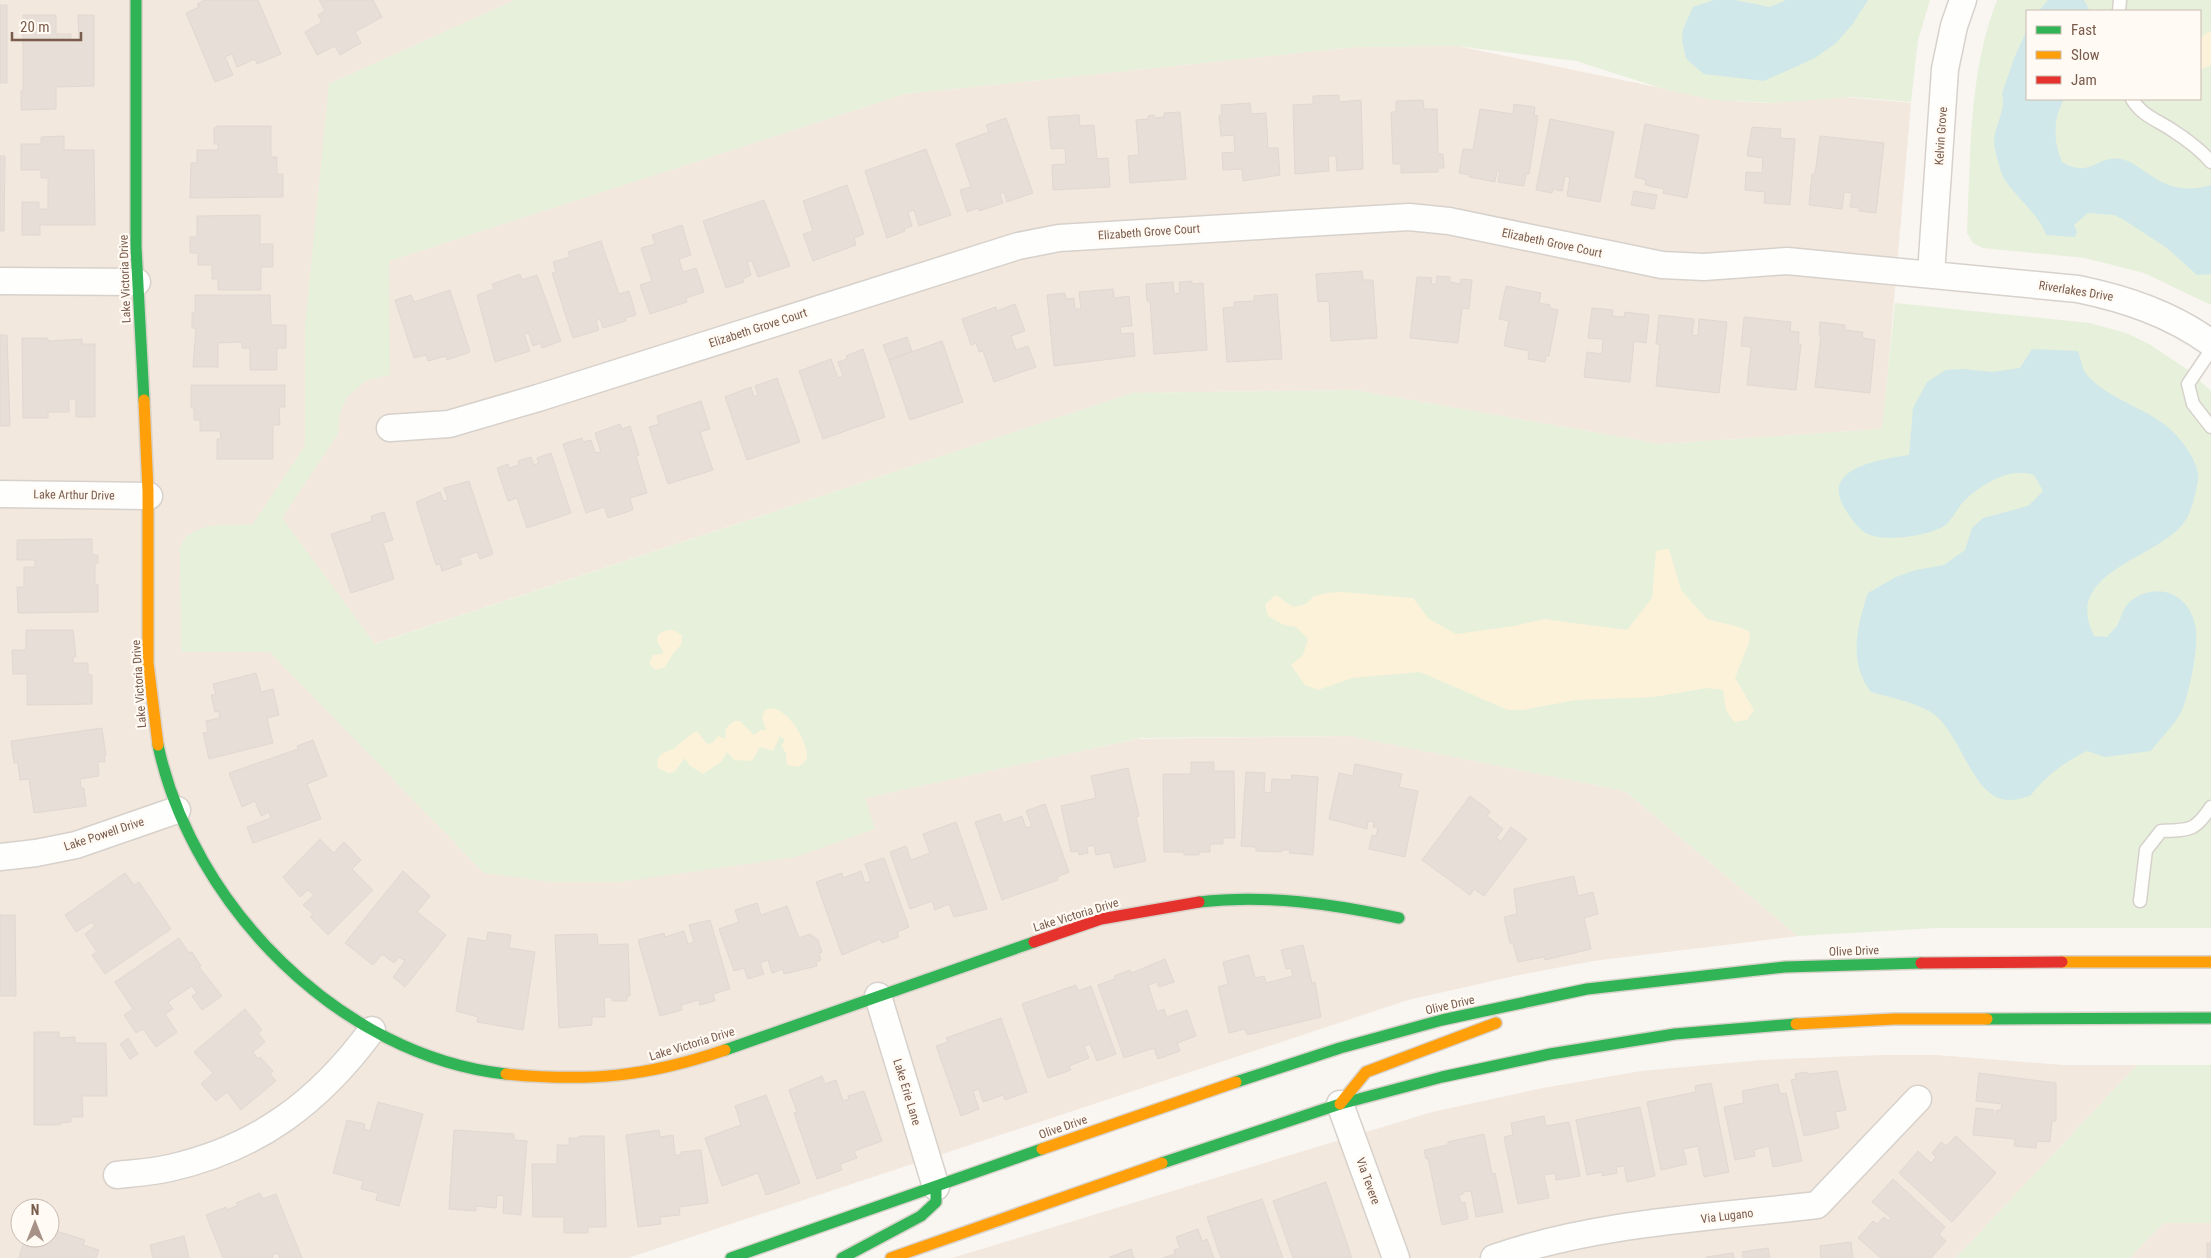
<svg xmlns="http://www.w3.org/2000/svg" width="2211" height="1258" viewBox="0 0 2211 1258" font-family="'Roboto Condensed',sans-serif">
<style>
.residential{fill:#f2e8de;fill-rule:evenodd}
.green{fill:#e7f0db;fill-rule:evenodd}
.sand{fill:#fbf2d9}
.water{fill:#d0e8ea}
.building{fill:#e6ded7;stroke:#e2d8d2}
.lines{fill:none;stroke-linecap:round;stroke-linejoin:round}
.lane-casing{stroke:#d7d1cb;stroke-width:15}
.street-casing{stroke:#d7d1cb;stroke-width:29}
.fast-casing{stroke:#d9d2cb;stroke-width:14}
.slow-casing{stroke:#d9d2cb;stroke-width:14}
.jam-casing{stroke:#d9d2cb;stroke-width:14}
.lane{stroke:#fefefd;stroke-width:12}
.street{stroke:#fefefd;stroke-width:26}
.fast{stroke:#30b455;stroke-width:11}
.slow{stroke:#ff9f0a;stroke-width:11}
.jam{stroke:#e5322d;stroke-width:11}
.labels{text-anchor:middle;dominant-baseline:central;stroke-width:4.5;stroke-linejoin:round;paint-order:stroke}
.street-label{font-size:12px;fill:#7a5c4d;stroke:#fffaf3}
</style>
<rect width="100%" height="100%" fill="#f9f5f0"/>
<!-- residential -->
<path class="residential" d="M0 0H515L329 84 388 261 905 94 1356 47 1457 46 1719 100 1764 103 1845 97 1911 103 1883 429 1661 444 1354 390 1132 393 374 644 864 798 1137 739 1349 736 1625 791 1798 936 1593 961 1519 975 1408 1000 628 1258H0ZM20 1208H50V1238H20Z
M1882 1055H1936L2063 1065H2137L1956 1258H952L1432 1112 1543 1088 1641 1071 1761 1060Z
M2211 1194V1258H2130L2163 1223Z"/>
<!-- green -->
<path class="green" d="M515 0H1930L1918 40 1911 102 1852 97 1772 103 1714 100 1664 89 1576 61 1457 46 1356 47 905 94 389 261 390 375 367 380 347 397 340 413 338 434 282 518 375 644 1132 393 1354 390 1661 444 1882 429 1895 303 2090 323 2126 333 2149 344 2188 370 2211 391V928H1936L1798 936 1625 791 1349 736 1141 738 865 798 875 829 795 857 620 882H552L484 873 270 652H181L180 548C189 520 229 526 253 524L305 446V327L329 84Z
M1997 0H2211V305L2144 273 2085 258 1983 248 1973 243 1967 233C1971 155 1968 74 1997 0ZM2027 11H2200V99H2027Z
M2137 1065H2211V1223H2163L2130 1258H1956Z"/>
<!-- sand -->
<path class="sand" d="M2211 31V65L2200 70C2200 56 2195 35 2211 31Z
M1665 549H1669L1681 590 1707 619 1739 627 1750 632 1749 643 1735 678 1754 710 1747 720 1734 722 1726 710 1723 690 1707 688 1654 697 1576 700 1523 710H1508L1420 672 1352 678 1318 690 1305 685 1291 665 1303 655 1308 639 1296 627 1284 625 1268 616 1265 604 1276 595 1293 607 1306 604 1314 596 1327 593 1343 592 1413 598 1429 619 1456 634 1514 626 1544 619 1627 630 1652 598 1656 551Z
M673 630 682 635 681 645 674 652 665 667 656 670 649 664 653 655 662 654 663 651 657 642C656 632 665 630 673 630Z
M773 708C790 713 808 740 807 759L799 767 787 765 786 753 781 746 785 740 780 736 773 751 760 747 752 761 734 760 727 752 722 761 703 774 689 765 685 758 674 772 668 773 658 768 657 760 661 754 673 749 694 732H698L707 744 712 743 718 736 726 739 725 729 734 721H740L754 735 760 730H766L762 717 765 710Z"/>
<!-- water -->
<path class="water" d="M1714 0H1735L1770 7 1786 0H1868L1852 25 1836 43 1815 58 1764 81 1704 74 1691 63 1686 58 1682 41 1683 29 1693 7Z
M2048 0H2084L2090 11H2039Z
M2027 30V99H2064C2053 119 2053 141 2062 162 2091 179 2097 155 2120 159 2130 160 2138 167 2147 173 2167 187 2186 193 2211 185V274L2197 275 2167 248 2124 220 2114 215 2088 213 2074 225 2077 232 2075 237 2046 235C2040 214 2007 190 2001 172 1999 165 1994 148 1994 142 1994 126 2007 109 2002 93L2015 56Z
M2032 349 2078 351C2081 358 2082 370 2087 375 2108 398 2137 405 2161 422 2177 432 2201 462 2198 481 2195 495 2192 512 2183 524 2154 560 2062 572 2094 636L2107 637C2110 633 2114 630 2117 626 2122 616 2123 606 2132 600 2160 580 2192 596 2196 630 2198 651 2190 688 2183 708 2177 723 2160 738 2151 751L2105 757 2087 751C2064 762 2046 776 2030 796 2024 797 2017 800 2011 800 1971 802 1962 729 1929 711 1914 702 1888 697 1871 692 1848 663 1857 625 1868 593L1896 577 1916 570 1944 565 1965 550 1972 528 1983 518 2028 506 2043 491 2034 475C2010 466 1980 485 1963 502 1957 509 1952 520 1944 526 1927 536 1884 543 1866 533 1857 528 1849 516 1844 507 1820 467 1884 459 1909 455L1913 408 1927 382 1946 370 1964 369 1992 372 2020 368Z"/>
<!-- building -->
<path class="building" d="M205 0H258L281 54 257 64 255 59 237 67 232 54 225 57 233 75 215 82 186 13 199 7 197 4Z
M319 0H373L382 17 355 32 361 43 340 55 335 46 317 55 305 32 322 22 318 15 325 11Z
M0 5H7V83H0Z
M23 15H56V34H71V41H79L78 15H94V86L56 87V109L21 110V91H23Z
M1339 95V102L1361 100 1363 169 1337 171 1336 156H1328L1329 171 1295 174 1293 105 1313 104V96Z
M1423 100 1424 109H1437L1438 154H1443L1444 168H1438V172L1401 173V164H1393L1391 112H1396V101Z
M1250 103 1251 114 1266 113 1268 148H1278L1280 175 1243 181 1242 169 1223 170 1222 153 1235 152 1234 135 1221 136 1219 115H1222L1221 105Z
M1514 104 1535 107 1534 115 1538 116 1529 174H1526L1524 186 1498 182 1500 171H1497L1495 182 1469 177 1470 175 1459 173 1463 149 1473 150 1480 109 1513 114Z
M1180 112 1186 179 1130 183 1128 156 1139 155 1136 120 1148 119V116L1154 115V118L1164 117V113Z
M1079 115 1080 126 1094 125 1097 159 1108 158 1110 187 1053 190 1052 165 1066 164 1065 148 1051 149 1048 117Z
M1006 118 1033 193 1007 202 1004 192 1000 194 1003 203 979 211 978 208 967 212 960 190 971 187 956 144 989 132 986 125Z
M1550 119 1614 132 1600 202 1567 196 1570 177 1565 176 1562 191 1553 189 1552 193 1536 190Z
M1645 124 1699 135 1687 198 1663 193 1664 189 1645 185 1646 180 1635 177Z
M218 126H271V157H277V174H283V197L190 198 191 163H197V150H218V144H214V128Z
M1752 127 1781 129 1780 138 1795 139 1790 205 1764 203 1765 192 1745 190 1746 172 1762 173 1763 158 1747 156Z
M64 136V150H94L95 225H40V235H22V202H39V209H48V178H41V170H21V144H41V137Z
M1820 136 1884 143 1876 213 1859 211V208L1850 207 1852 193 1844 192 1842 209 1809 205 1812 174H1815Z
M926 149 951 215 919 226 914 210 908 212 912 226 904 229 905 231 887 238 865 171Z
M0 156H5L4 231H0Z
M847 185 864 234 854 238 856 245 813 261 803 234 813 231 803 201Z
M1634 191 1657 195 1654 209 1631 205Z
M764 200 790 266 758 277 752 261 747 262 751 275 743 279 744 282 726 288 703 221Z
M260 215V244H273V267H261V290H218V279H212V265H198V253H190V237H197V216Z
M682 225 691 255 679 259 683 272 696 268 704 292 686 298 687 302 650 314 640 285 652 281 641 248 655 244 652 235Z
M601 241 619 294 629 291 636 315 625 318 626 321 603 328 600 319 596 321 599 330 573 338 552 273 556 272 553 262 570 257 568 252Z
M1362 271 1363 280H1373L1377 338 1331 341 1329 301 1318 302 1316 274Z
M520 274 522 280 537 275 561 341 542 348 540 343 533 346 529 333 524 334 530 351 495 362 477 295 494 289 492 284Z
M1437 276 1450 277V282L1460 284 1461 279 1472 280 1469 309 1462 308 1458 343 1410 338 1417 277 1432 278 1431 284H1436Z
M1192 281V284L1203 283 1207 350 1154 354 1150 301H1147L1146 284 1173 282 1174 294 1180 293 1179 282Z
M1506 286 1541 293 1539 303 1550 305V308L1558 310 1549 356H1546L1545 362 1528 359 1529 351 1504 346 1509 321 1499 319Z
M1113 289 1114 298 1129 296 1132 326 1120 327 1121 334 1133 333 1135 356 1054 366 1047 295 1065 293 1066 299 1074 298 1075 309H1081L1079 292Z
M450 290 470 352 447 360 446 356 428 361 426 355 414 358 395 300 411 295 414 302Z
M1277 294 1282 359 1227 362 1223 308 1234 307V302L1254 301V296Z
M195 295H270L271 325H286V348H277V370H250V348H242V342L218 343V367H193L196 328H192V313H195Z
M1015 304 1025 331 1011 336 1016 350 1028 346 1036 367 994 382 983 351 979 352 976 343 971 345 962 319 996 307 997 311Z
M1592 308 1613 310 1612 316 1624 317 1625 312 1649 315 1646 343 1634 341 1630 382 1584 377 1587 352 1602 354 1603 339 1588 338Z
M1659 315 1694 319 1692 335 1698 336 1699 319 1727 322 1719 393 1656 386 1660 344H1656Z
M1744 317 1791 322 1790 331 1799 332 1798 344H1801L1796 390 1747 385 1751 347 1741 346Z
M1820 322 1845 325V330L1863 332 1862 338 1875 340 1870 393 1815 387 1821 335H1819Z
M0 335H7L10 426H0Z
M907 337 912 351 889 360 883 345Z
M22 338H48V341L82 339V344H95V417H76V399H69V412H48V418H23Z
M942 341 963 402 910 420 889 360Z
M863 349 885 417 823 439 799 371 831 359 838 378 843 376 838 362 847 359 846 356Z
M777 378 800 442 747 460 725 397 751 387 754 397 758 395 755 386Z
M191 385H285V407H279L280 425H273V459H217V439H221L220 431H200V420H194V408H191Z
M701 401 710 429 700 432 713 470 668 484 649 427 659 424 657 416Z
M620 424 622 429 630 426 639 455 636 456 647 493 630 498 633 510 608 518 604 507 586 513 563 444 582 438 583 442 591 440 595 453 601 452 595 433Z
M551 453 571 513 527 528 517 498 508 501 497 468 508 464 509 468 519 465 518 461 531 457 534 465 539 463 537 458Z
M469 481 493 554 480 559 477 552 459 558 462 564 442 571 440 564 436 565 416 502 440 492 443 501 448 500 444 488Z
M384 512 393 540 383 543 394 579 351 593 331 534 372 521 371 516Z
M92 539V555H98V563H95V585H98V612L18 613 17 587H24V567H35V560H17V540Z
M26 630H73L76 657H73V663H88V675H92V704L27 705V674H13L12 650H26Z
M256 673 261 692 273 689 279 715 267 718 273 743 209 759 203 733 208 732 206 721 220 718 219 711 215 712 211 695 216 694 213 684Z
M102 728 106 756H104L105 762H98L99 776 80 779 81 788H84L86 806 34 813 29 779 20 780 18 763H14L11 741Z
M313 740 327 776 307 784 321 819 253 843 247 827 271 818 269 812 261 816 255 801 242 807 229 773 298 749 297 746Z
M1191 762H1214V771H1234L1235 838H1223V844H1210V852H1199V855H1184V852H1164L1163 774H1191Z
M1355 764 1402 774 1399 787 1418 791 1405 857 1369 849 1372 835 1376 836 1378 828 1373 827 1374 822 1368 821 1367 829 1329 819 1339 773 1353 776Z
M1128 768 1139 816 1136 817 1146 861 1114 868 1110 852 1096 855 1094 845 1087 847 1088 853 1079 855 1078 851 1071 852 1061 806 1096 798 1091 776Z
M1246 772 1265 773 1264 792 1271 793 1272 779 1291 780 1292 775 1318 777 1313 855 1289 853 1290 850H1282L1281 852 1256 851V847L1241 846Z
M1470 796 1490 811 1487 816 1503 829 1496 838 1501 841 1511 827 1527 839 1484 896 1474 889 1470 895 1422 860Z
M1045 804 1069 872 1057 877 1058 880 1002 900 975 822 1000 814 1003 823 1022 816 1026 828 1032 826 1026 811Z
M956 822 987 909 954 917 949 904 935 910 932 901 910 909 890 852 906 846 911 860 930 853 923 834Z
M320 839 334 853 344 842 361 860 352 869 373 890 328 935 310 917 313 914 303 905 314 895 308 890 300 897 283 877Z
M884 858 909 927 897 932 899 937 882 943 880 939 842 955 816 882 842 873 843 878 861 871 865 883 871 881 865 864Z
M403 871 430 896 417 912 446 935 405 987 393 977 405 961 399 957 394 963 382 954 373 965 345 943Z
M125 873 134 885 139 882 171 929 105 974 92 955 97 952 85 934 95 926 92 922 76 932 65 915Z
M1574 876 1578 896 1593 892 1598 914 1584 918 1591 949 1545 960 1544 957 1518 962 1513 943H1510L1504 917 1517 914 1514 889Z
M757 903 761 915 787 906 799 938 810 934 818 940 822 952 819 953 821 960 816 962 817 966 784 974 783 969 772 973 768 960 760 963 764 974 748 979 744 968 734 971 719 929 739 922 735 910Z
M0 915H15L16 996H0Z
M710 920 730 989 713 994 715 1001 700 1005 699 1000 681 1005 682 1010 660 1016 638 940 664 933 665 937 684 931 688 944 694 942 689 925Z
M488 932 511 935 509 948 535 952 523 1030 477 1022 478 1017 456 1011 468 938 486 941Z
M597 934 598 945 628 944 630 996H627V1001H612V997H604L605 1017H592V1025L559 1028 555 935Z
M179 938 189 953 192 952 201 966 199 967 222 996 202 1010 192 996 197 993 192 986 168 1002 173 1009 165 1014 177 1032 156 1047 143 1029 136 1033 124 1015 133 1009 115 982Z
M1303 945 1312 983 1315 982 1321 1017 1247 1035 1245 1029 1229 1033 1218 987 1228 984 1223 962 1249 955 1255 978 1264 976 1266 983 1293 976 1291 968 1286 969 1281 950Z
M1165 959 1174 982 1159 987 1157 982 1148 985 1157 1012 1164 1009 1167 1017 1187 1010 1196 1036 1177 1043 1180 1051 1158 1059 1154 1048 1124 1058 1098 985 1115 979 1114 976 1130 970 1132 973Z
M1076 985 1078 991 1091 986 1116 1054 1097 1061 1090 1044 1084 1046 1089 1058 1069 1066 1071 1070 1048 1078 1022 1004Z
M245 1009 262 1030 258 1033 265 1042 253 1052 258 1059 260 1057 273 1071 270 1074 276 1081 241 1110 227 1092 216 1101 201 1084 213 1073 194 1052Z
M1001 1018 1027 1092 1005 1100 1003 1095 983 1102 979 1089 973 1091 979 1109 961 1116 936 1046 948 1042 946 1038Z
M34 1032H59V1038L75 1037V1043H106L107 1096H82L83 1117H71V1122L60 1123V1125H34Z
M128 1038 138 1054 130 1059 120 1044Z
M1837 1071 1846 1110 1835 1112 1839 1128 1804 1136 1791 1080 1796 1079 1795 1074 1806 1072 1809 1074Z
M1979 1073 2056 1083V1121H2052L2050 1142 2037 1141 2036 1148 2014 1146 2015 1139 1973 1135 1976 1108 1994 1110 1993 1114H1996L1997 1110H2001L2002 1104 1976 1101Z
M822 1076 825 1084 836 1080 843 1101 849 1099 848 1096 864 1091 882 1141 854 1151 857 1158 840 1164 842 1170 817 1179 794 1113 797 1112 789 1090Z
M1711 1083 1729 1172 1704 1177 1698 1146 1683 1149 1687 1164 1661 1170 1647 1102 1696 1092 1695 1086Z
M1778 1084 1780 1094 1786 1093 1802 1161 1773 1167 1769 1146 1754 1150 1755 1156 1735 1160 1724 1107 1744 1103 1742 1091Z
M766 1095 800 1183 766 1195 758 1173 722 1186 705 1138 741 1125 735 1106Z
M378 1102 423 1114 399 1206 376 1200 378 1193 361 1189 363 1181 333 1173 347 1120 365 1124 364 1129 370 1131Z
M1640 1107 1655 1176 1627 1182 1624 1166 1616 1167 1617 1173 1602 1176V1172L1587 1175 1576 1120Z
M1544 1116 1546 1126 1569 1122 1580 1176 1556 1180 1555 1173 1544 1175 1549 1198 1518 1204 1504 1137 1513 1135 1511 1123Z
M454 1130 514 1134V1140L527 1141 521 1215 503 1213 504 1196 497 1195 496 1208 476 1206V1211L449 1209Z
M659 1130 660 1137 673 1135 675 1155H681V1152L701 1150 708 1203 679 1207 680 1215 660 1217 661 1224 638 1227 626 1135Z
M1484 1134 1492 1174 1495 1173 1503 1212 1476 1217 1471 1191 1463 1192V1194L1459 1195 1461 1203 1465 1202 1468 1219 1442 1225 1428 1158 1426 1159 1424 1150 1448 1145V1142Z
M579 1136H604L606 1227H588V1233H564V1217H533L532 1164H557V1145H569V1138H579Z
M1956 1136 1996 1173 1952 1222 1899 1173 1918 1151 1931 1163 1936 1157 1932 1153 1941 1142 1946 1146Z
M1893 1179 1945 1227 1939 1234 1946 1241 1931 1258H1881L1858 1238 1873 1221 1877 1224 1884 1217 1888 1221 1891 1218 1872 1202Z
M1326 1182 1352 1258H1293L1273 1201Z
M260 1193 263 1199 276 1194 302 1258H280L278 1253 272 1255 273 1258H223L206 1215 226 1207 227 1210 238 1205 236 1203Z
M1262 1199 1283 1258H1221L1207 1217Z
M50 1229 85 1240 83 1245 99 1250 96 1258H19L25 1238H50Z
M1198 1229 1202 1241 1207 1239 1214 1258H1163L1175 1254 1174 1250 1180 1248 1176 1237Z
M184 1236 189 1258H153L150 1245Z
M1851 1242 1853 1258H1821L1820 1246Z
M2207 1243H2211V1258H2207Z
M1768 1248 1770 1258H1743L1742 1252Z
M1131 1249 1134 1258H1110V1257Z
M1733 1253 1734 1258H1706V1257Z"/>
<g class="lines">
<defs>
<path id="lane" d="M2119 11 2120 0
M2132 99C2141 115 2157 120 2172 130 2186 139 2200 149 2211 162
M2211 350 2188 384 2193 404 2211 427
M2140 901 2146 850 2161 831C2190 830 2195 831 2211 807"/>
<path id="street" d="M1931 274 1945 69 1954 26 1963 0
M0 281 137 282
M390 428 449 424 538 398 1018 246 1059 238 1409 217 1449 221 1662 265 1704 267 1787 261 2078 289C2126 299 2171 314 2211 343
M0 494 149 496
M0 857 36 853 76 845 177 810
M878 996 936 1187
M1340 1104 1396 1258
M117 1175C134 1173 153 1172 170 1168 258 1148 319 1102 372 1030
M1494 1258C1597 1222 1709 1218 1817 1205L1918 1099"/>
<path id="fast" d="M136 0V247L144 400
M158 745C192 905 340 1056 506 1074
M1199 902C1267 894 1332 904 1399 918
M1987 1019 2211 1018
M725 1050 1034 942
M1236 1082 1340 1048 1442 1020 1587 989 1785 967 1921 963
M1162 1163 1340 1104 1442 1077 1550 1054 1675 1034 1796 1024
M731 1258 1042 1149
M842 1258 921 1216 936 1202V1187"/>
<path id="slow" d="M144 400 148 491V663L158 745
M2062 962H2211
M1796 1024 1895 1019H1987
M506 1074C589 1082 646 1077 725 1050
M1340 1104 1366 1072 1496 1023
M1042 1149 1236 1082
M891 1258 1162 1163"/>
<path id="jam" d="M1034 942 1101 919 1199 902
M1921 963 2062 962"/>
</defs>
<!-- lane casing -->
<use href="#lane" class="lane-casing"/>
<!-- street casing -->
<use href="#street" class="street-casing"/>
<!-- fast casing -->
<use href="#fast" class="fast-casing"/>
<!-- slow casing -->
<use href="#slow" class="slow-casing"/>
<!-- jam casing -->
<use href="#jam" class="jam-casing"/>
<!-- lane -->
<use href="#lane" class="lane"/>
<!-- street -->
<use href="#street" class="street"/>
<!-- fast -->
<use href="#fast" class="fast"/>
<!-- slow -->
<use href="#slow" class="slow"/>
<!-- jam -->
<use href="#jam" class="jam"/>
</g>
<g class="labels">
<!-- street labels -->
<g class="street-label">
<text transform="translate(1941 136) rotate(-86)">Kelvin Grove</text>
<text transform="translate(1149 232) rotate(-4)">Elizabeth Grove Court</text>
<text transform="translate(1552 243) rotate(12)">Elizabeth Grove Court</text>
<text transform="translate(125 279) rotate(-92)">Lake Victoria Drive</text>
<text transform="translate(2076 291) rotate(9)">Riverlakes Drive</text>
<text transform="translate(758 328) rotate(-18)">Elizabeth Grove Court</text>
<text transform="translate(74 495) rotate(1)">Lake Arthur Drive</text>
<text transform="translate(139 684) rotate(-94)">Lake Victoria Drive</text>
<text transform="translate(104 834) rotate(-18)">Lake Powell Drive</text>
<text transform="translate(1076 915) rotate(-17)">Lake Victoria Drive</text>
<text transform="translate(1854 951) rotate(-2)">Olive Drive</text>
<text transform="translate(1450 1005) rotate(-13)">Olive Drive</text>
<text transform="translate(692 1044) rotate(-17)">Lake Victoria Drive</text>
<text transform="translate(907 1092) rotate(73)">Lake Erie Lane</text>
<text transform="translate(1063 1127) rotate(-19)">Olive Drive</text>
<text transform="translate(1368 1181) rotate(70)">Via Tevere</text>
<text transform="translate(1727 1216) rotate(-7)">Via Lugano</text>
</g>
</g>
<!-- legend -->
<rect x="2026" y="10" width="175" height="90" fill="#fffaf3" stroke="#cabbb1"/>
<rect x="2036" y="26" width="25" height="8" fill="#30b455" stroke="#cabbb1"/>
<text x="2071" y="35" font-size="15" fill="#7a5c4d">Fast</text>
<rect x="2036" y="51" width="25" height="8" fill="#ff9f0a" stroke="#cabbb1"/>
<text x="2071" y="60" font-size="15" fill="#7a5c4d">Slow</text>
<rect x="2036" y="76" width="25" height="8" fill="#e5322d" stroke="#cabbb1"/>
<text x="2071" y="85" font-size="15" fill="#7a5c4d">Jam</text>
<!-- north arrow -->
<g transform="translate(35 1223)"><circle r="24" fill="#fffaf3" stroke="#cabbb1"/>
<path d="M0-4L9 19L0 12L-9 19Z" fill="#a69286"/>
<text y="-8" font-size="14" font-weight="bold" text-anchor="middle" fill="#7a5c4d">N</text>
</g>
<!-- scale -->
<path d="M12 32v8h69v-8" fill="none" stroke="#7a5c4d" stroke-width="2.5"/>
<text x="20" y="32" font-size="15" fill="#7a5c4d" stroke="#fffaf3" stroke-width="4" paint-order="stroke">20 m</text>
</svg>
